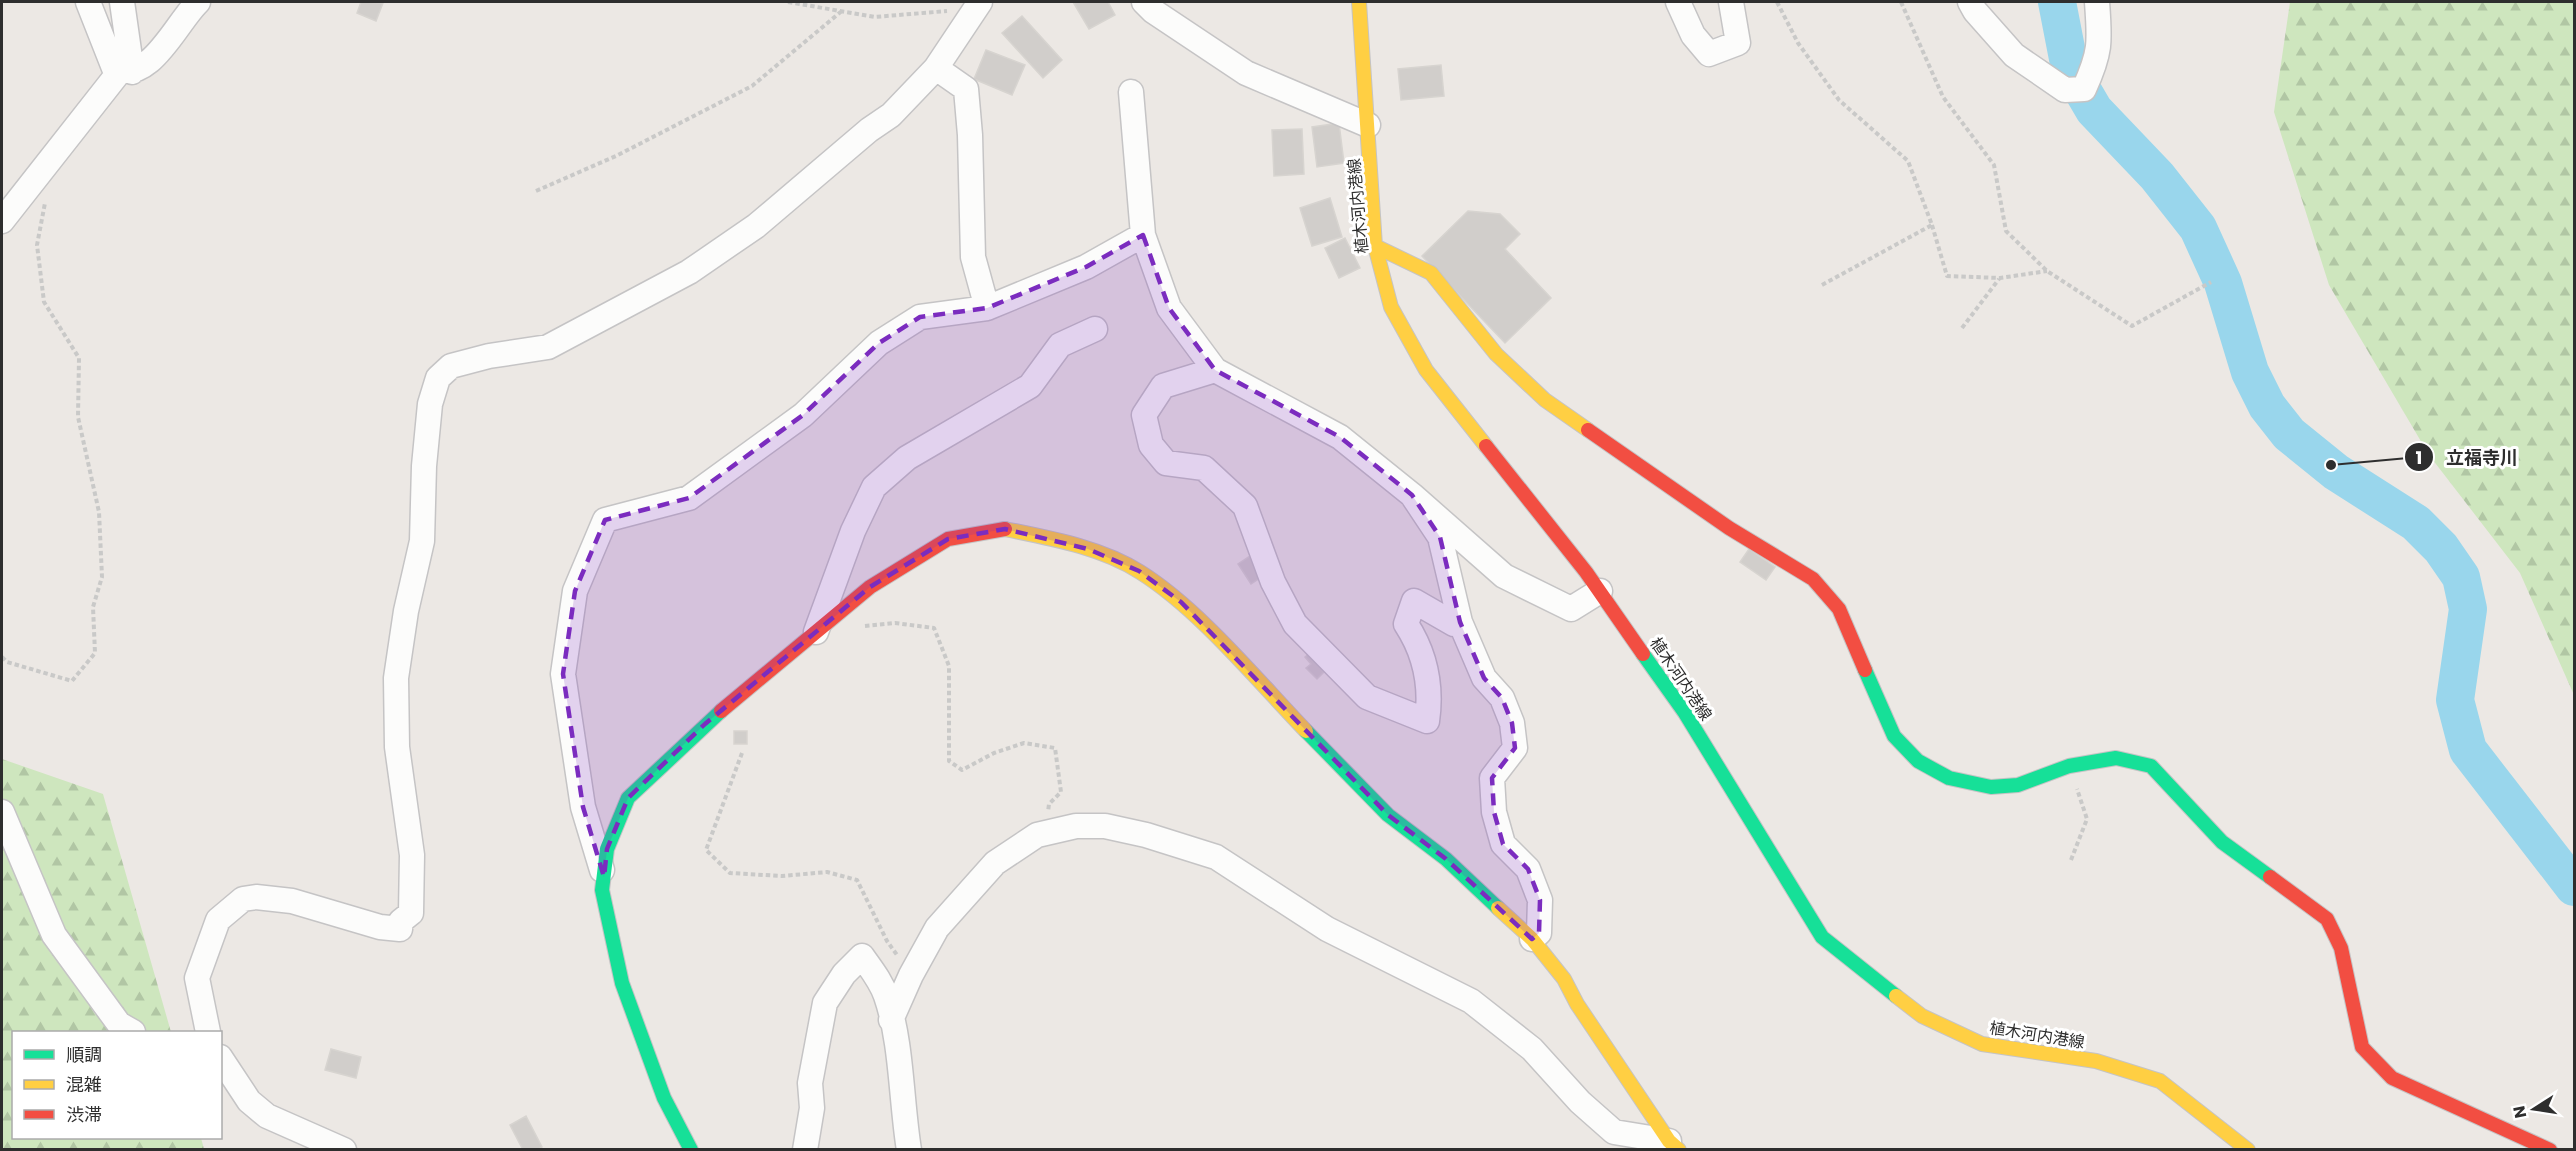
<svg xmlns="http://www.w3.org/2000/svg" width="2576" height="1151" viewBox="0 0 2576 1151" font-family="Poppins,'Noto Sans JP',sans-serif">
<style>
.forest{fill:url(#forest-firs)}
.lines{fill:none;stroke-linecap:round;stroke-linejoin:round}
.river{stroke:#99d6ec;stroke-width:38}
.building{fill:#d1cecb;stroke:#d7d4d0;stroke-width:1.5}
.street-casing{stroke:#c5c4c5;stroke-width:27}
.fast-casing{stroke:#c5c4c5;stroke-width:16}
.slow-casing{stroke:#c5c4c5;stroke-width:16}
.jam-casing{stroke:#c5c4c5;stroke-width:16}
.path{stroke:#c9c9c8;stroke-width:4;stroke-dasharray:4.5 3;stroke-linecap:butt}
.street{stroke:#fcfcfb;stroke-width:24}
.fast{stroke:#16e098;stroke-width:14}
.slow{stroke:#ffcf43;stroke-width:14}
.jam{stroke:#f24e42;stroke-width:14}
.marked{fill:#7b2cbf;fill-opacity:0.2;stroke:#7b2cbf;stroke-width:4.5;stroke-dasharray:12 8;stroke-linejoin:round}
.labels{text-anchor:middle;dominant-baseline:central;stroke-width:6;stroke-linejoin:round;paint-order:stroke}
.street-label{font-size:16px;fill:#2e2e2e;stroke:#fff}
.leader{fill:none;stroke:#2e2e2e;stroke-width:2}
.callout-dot{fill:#2e2e2e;stroke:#fff;stroke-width:2}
.mark-label{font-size:18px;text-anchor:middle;font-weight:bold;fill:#fff}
.callout-label{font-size:18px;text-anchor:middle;font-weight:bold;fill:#2e2e2e;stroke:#fff;stroke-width:6;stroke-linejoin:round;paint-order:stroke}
</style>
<defs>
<pattern id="forest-firs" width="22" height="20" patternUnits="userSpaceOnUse" patternTransform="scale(1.5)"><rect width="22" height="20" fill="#cee6be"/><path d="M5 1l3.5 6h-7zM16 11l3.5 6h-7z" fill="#b1c6a4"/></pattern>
</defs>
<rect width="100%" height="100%" fill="#ece8e4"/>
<!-- forest -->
<path class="forest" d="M2290 2H2574V695L2520 573 2429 455 2329 285 2274 112Z
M2 759 103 794 171 1032H14V1138H201L204 1149 2 1150Z"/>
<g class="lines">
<!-- river -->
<path class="river" d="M2057 2 2070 69 2094 110 2157 176 2198 228 2223 283 2250 372 2267 406 2289 434 2336 472 2416 523 2441 548 2461 577 2468 609 2455 700 2468 750 2574 887"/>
</g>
<!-- building -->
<path class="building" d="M361 2 383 3 376 21 357 13Z
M1073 2H1108L1115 15 1089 29Z
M1022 16 1062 60 1043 78 1002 33Z
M986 50 1025 65 1012 95 974 79Z
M1441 65 1444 96 1401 100 1398 69Z
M1339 123 1344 163 1317 167 1312 127Z
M1302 129 1304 174 1274 176 1272 130Z
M1330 198 1342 237 1312 246 1300 208Z
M1468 211 1500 214 1520 234 1505 249 1551 298 1505 343 1422 256Z
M1345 238 1360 268 1339 278 1325 248Z
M1749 549 1775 567 1766 580 1740 562Z
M1256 552 1269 572 1251 584 1238 564Z
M1313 650 1322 660 1317 664 1324 672 1317 679 1306 668 1311 664 1305 657Z
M734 731H747V744H734Z
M331 1049 361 1057 356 1078 325 1070Z
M526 1116 542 1147 537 1150H523L510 1125Z"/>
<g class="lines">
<defs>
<path id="street" d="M88 2 114 68C150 85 176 23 198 2
M122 2 132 72
M1144 2 1153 11 1246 73 1368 125
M1678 2 1693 35 1709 54 1738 43 1731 2
M1970 2 1975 11 2014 55 2065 90 2084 89C2101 52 2100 42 2097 2
M936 68 966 89 970 135 973 257 987 308
M1131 92 1143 235 1169 308 1215 370 1340 437 1412 495 1504 576 1571 609 1600 591
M2 221 120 71
M1215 370 1163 386 1144 415 1151 445 1166 463 1204 468 1245 506 1273 582 1295 624 1367 697 1427 721C1432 686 1425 653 1406 624L1414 601 1454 624 1460 622 1440 537 1412 495
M1460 622 1484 678 1502 698 1512 723 1515 748 1492 778 1494 812 1503 844 1528 869 1540 900 1539 933 1532 939
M816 632 853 531 874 487 907 458 1030 386 1060 345 1095 329
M2 812 54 935 119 1024 133 1032
M602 870 583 807 563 674 575 591 605 520 689 498 803 415 879 343 920 317 987 308 1086 267 1143 235
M891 1020 911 975 937 928 995 863 1037 835 1076 826H1105L1146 835 1216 857 1327 929 1471 1001 1532 1049 1580 1102 1614 1132 1669 1141
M208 1032 197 978 218 920 243 899 256 897 292 901 380 927 400 929 401 921 411 913 412 855 397 747 396 678 406 611 422 541 424 466 430 404 438 378 451 366 489 356 548 347 689 272 756 226 869 130 891 115 936 68 980 2
M220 1057 249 1101 267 1116 344 1150
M805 1150 812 1108 810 1083 825 1003 844 974 862 956C871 969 881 981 886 996 902 1042 901 1101 909 1150"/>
<path id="fast" d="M1643 654 1685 713 1822 937 1896 996
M1865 670 1894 736 1918 761 1949 778 1991 787 2018 785 2069 766 2116 758 2151 766 2222 842 2270 877
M1306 731 1388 815 1446 859 1498 908
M691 1150 664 1098 622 983 602 890 607 849 628 798 721 711"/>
<path id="slow" d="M1359 2 1375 246 1391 307 1426 370 1486 446
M1375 246 1431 273 1496 354 1545 400 1588 430
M1005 529C1049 538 1101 547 1140 572 1199 609 1257 680 1306 731
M1498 908 1532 939 1564 979 1577 1004 1669 1141 1679 1150
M1896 996 1922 1016 1982 1044 2096 1061 2160 1081 2248 1150"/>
<path id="jam" d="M1588 430 1729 528 1813 579 1839 609 1865 670
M1486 446 1586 572 1643 654
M721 711 870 587 948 539 1005 529
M2270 877 2327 919 2341 948 2362 1047 2392 1078 2550 1150"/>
</defs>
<!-- street casing -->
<use href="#street" class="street-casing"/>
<!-- fast casing -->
<use href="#fast" class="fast-casing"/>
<!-- slow casing -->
<use href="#slow" class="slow-casing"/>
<!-- jam casing -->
<use href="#jam" class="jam-casing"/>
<!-- path -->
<path class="path" d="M788 2 875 17 947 11
M1777 2 1798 43 1839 100 1908 161 1932 225 1820 286
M1901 2 1943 97 1994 165 2006 231 2047 271 2132 326 2211 282
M536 191 616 156 752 86 843 10
M1932 225 1947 276 2000 278 2047 271
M1962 328 1999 279
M865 626 895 623 934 628 949 666V761L962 770 994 753 1024 743 1055 748 1061 792 1049 804 1048 812
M2 657 7 662 72 681 95 653 93 607 102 577 99 512 78 417 79 358 44 302 37 245 45 203
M742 753 706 850 730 873 782 876 827 872 857 880 887 941 897 955
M2071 860 2087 819 2077 789"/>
<!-- street -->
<use href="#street" class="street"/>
<!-- fast -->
<use href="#fast" class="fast"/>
<!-- slow -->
<use href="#slow" class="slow"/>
<!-- jam -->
<use href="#jam" class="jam"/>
</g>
<!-- marked area -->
<path class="marked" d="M1143 235 1169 308 1215 370 1340 437 1412 495 1440 537 1460 622 1484 678 1502 698 1512 723 1515 748 1492 778 1494 812 1503 844 1528 869 1540 900 1539 933 1532 939 1446 859 1388 815 1181 602 1139 571 1088 549 1005 529 948 539 870 587 705 724 628 798 607 849 604 877 583 807 563 674 575 591 605 520 689 498 803 415 879 343 920 317 987 308 1086 267Z"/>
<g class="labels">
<!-- street labels -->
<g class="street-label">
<text transform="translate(1358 206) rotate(-95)">植木河内港線</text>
<text transform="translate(1681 679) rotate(56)">植木河内港線</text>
<text transform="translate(2037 1035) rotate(9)">植木河内港線</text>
</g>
</g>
<!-- callouts -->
<path class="leader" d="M2331 465L2419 457"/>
<g class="callout-dot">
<circle cx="2331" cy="465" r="6"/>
<circle cx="2419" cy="457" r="15"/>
</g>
<g class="mark-label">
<text x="2419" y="464">1</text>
</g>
<g class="callout-label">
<text x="2482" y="464">立福寺川</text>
</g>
<!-- border -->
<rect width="2576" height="1151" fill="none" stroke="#2e2e2e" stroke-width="6"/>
<!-- legend -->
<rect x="12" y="1031" width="210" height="108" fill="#ffffff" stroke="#ababab" stroke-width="1.5"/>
<rect x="24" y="1050" width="30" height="9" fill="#16e098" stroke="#ababab" stroke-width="1.5"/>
<text x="66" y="1061" font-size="18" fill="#2e2e2e">順調</text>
<rect x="24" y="1080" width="30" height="9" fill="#ffcf43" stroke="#ababab" stroke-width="1.5"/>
<text x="66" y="1091" font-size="18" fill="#2e2e2e">混雑</text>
<rect x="24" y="1110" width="30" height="9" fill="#f24e42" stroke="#ababab" stroke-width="1.5"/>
<text x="66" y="1121" font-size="18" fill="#2e2e2e">渋滞</text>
<!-- north arrow -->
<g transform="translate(2534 1109) rotate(258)" stroke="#ffffff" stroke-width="4.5" paint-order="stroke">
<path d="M0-4.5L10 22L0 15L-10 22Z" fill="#2e2e2e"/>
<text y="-9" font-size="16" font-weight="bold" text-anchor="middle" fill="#2e2e2e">N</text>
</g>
</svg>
